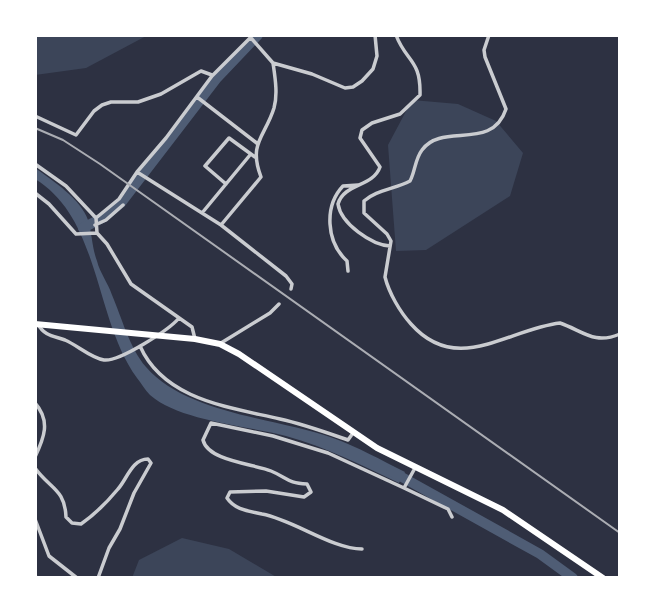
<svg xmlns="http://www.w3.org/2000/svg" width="655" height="613" viewBox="0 0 655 613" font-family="Poppins,sans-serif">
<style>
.green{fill:#3c4559}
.water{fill:#4f5d75}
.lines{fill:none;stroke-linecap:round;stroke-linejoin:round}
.river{stroke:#4f5d75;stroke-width:10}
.minor{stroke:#caccd0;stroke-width:3.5}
.primary{stroke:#fff;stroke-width:6}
.rail{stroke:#abadb3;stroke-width:2}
</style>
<rect width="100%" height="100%" fill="#2d3142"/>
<!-- green -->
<path class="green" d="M35 35H148L86 68 35 75Z
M412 100 458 104 496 121 523 153 510 196 426 250 396 251 388 145Z
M182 538 229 549 278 578H132L139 560Z"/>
<!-- water -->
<path class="water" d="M35 168C52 180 81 199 88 220 92 233 92 248 97 261 100 273 108 283 112 295 122 318 129 347 146 367 187 414 276 418 333 438 358 447 381 460 405 472L399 483C363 466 326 447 286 436 249 426 179 421 150 395 145 390 141 383 137 378 94 319 101 219 35 179Z"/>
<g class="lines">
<!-- river -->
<path class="river" d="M83 228 104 217 121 203 217 78 258 35
M391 471 540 554 573 578"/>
<!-- minor -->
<path class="minor" d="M489 35 484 50 485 57 506 109C492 152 442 122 422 150 415 159 415 172 410 181 395 189 376 190 364 201V213L387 234 391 241 385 277C389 293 400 312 411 324 457 376 508 329 560 323 583 331 594 345 620 334
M251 38 273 63 312 74 345 88 353 87 362 81 373 69 377 56 375 35
M197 97 258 144
M35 116 76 135 94 111 102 105 111 102H138L161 94 201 71 212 75
M35 164 66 186 96 218
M137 172 221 225 286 276 292 284 291 289
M226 184 205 166 229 138 255 157
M35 193 49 204 76 234 97 233
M202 213 250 155
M95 225 106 220 123 205
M221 225 261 177C248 143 265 137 274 108 278 94 275 77 273 63
M390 246C372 245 341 224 338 204 344 183 373 187 380 167L360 138 362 130 372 123 400 114 420 95C421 59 406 62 396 35
M348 271 347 261C326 242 324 206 343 186L358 185
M38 324C44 336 54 336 65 340 77 345 91 358 104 360 119 362 169 330 179 318
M195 339 192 327 131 284 107 244 97 233 96 218 119 199 137 172 166 138 212 76 253 35
M221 343 270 313 279 304
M140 346C164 400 229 407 280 419 303 424 325 432 348 440L353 433
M35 403C51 421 44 438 35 457
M35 468C50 489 65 489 66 517L72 523 81 524C94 515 108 501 118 489 127 479 132 459 148 459L151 463 134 493 120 529 109 548 98 578
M404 488 448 509 452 517
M35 519 49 556 77 578
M362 549C332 549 294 520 262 514 249 511 235 510 227 498L230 492 266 491 304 497 311 492 307 484C287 483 288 478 271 471 254 464 208 461 203 440L211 423 273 436 328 453 404 488 415 468
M35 576 37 578"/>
<!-- primary -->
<path class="primary" d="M35 324 195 339 220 344 239 354 377 448 503 510 603 578"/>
<!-- rail -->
<path class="rail" d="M35 128 63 140 100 164 620 533"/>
</g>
<!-- border -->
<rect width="655" height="613" fill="none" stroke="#ffffff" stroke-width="74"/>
</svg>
